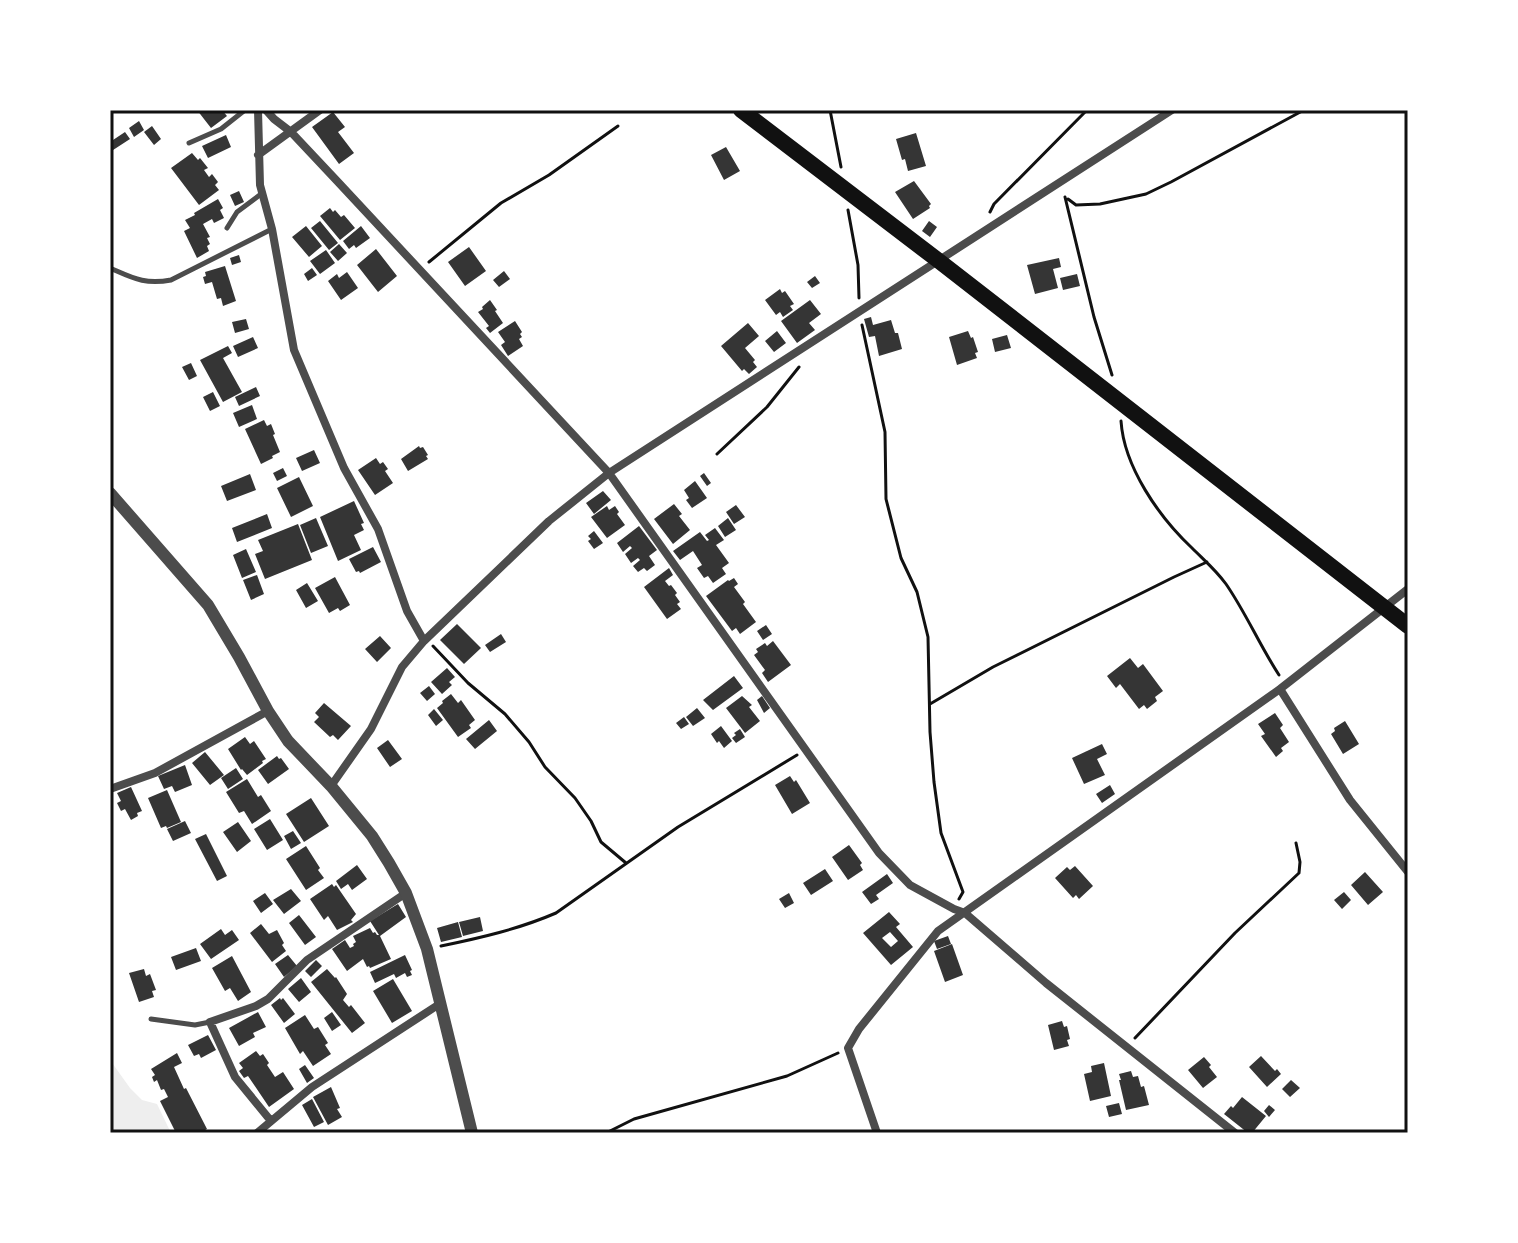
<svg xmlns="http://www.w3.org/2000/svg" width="1518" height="1243" viewBox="0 0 1518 1243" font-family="'Times New Roman',serif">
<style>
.green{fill:#eee}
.building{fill:#353535;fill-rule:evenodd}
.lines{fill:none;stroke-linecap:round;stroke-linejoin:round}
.path{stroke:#111;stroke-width:3}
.service{stroke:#4c4c4c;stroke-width:5}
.minor{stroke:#4c4c4c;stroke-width:8}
.tertiary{stroke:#4c4c4c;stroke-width:12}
.primary{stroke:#111;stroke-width:16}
.neatline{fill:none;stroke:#111;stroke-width:3}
</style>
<rect width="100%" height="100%" fill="#fff"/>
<!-- green -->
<path class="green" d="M110 1060 130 1088 142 1100 157 1104 171 1133H110Z"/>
<!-- building -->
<path class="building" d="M197 110H222L227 116 211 128Z
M333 112 345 127 338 132 354 153 339 164 312 127Z
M139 121 144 130 134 137 129 128Z
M152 126 161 139 154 145 144 132Z
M125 132 130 139 110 152V142Z
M916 133 926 166 908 171 905 159 902 160 896 139Z
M226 135 231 147 208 158 202 146Z
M726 147 740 171 724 180 711 155Z
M192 153 198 160 200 158 208 168 204 170 209 177 212 174 218 182 215 185 219 190 199 205 171 168Z
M914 181 931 204 929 206 930 208 913 219 895 192Z
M239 191 244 202 235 206 230 195Z
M218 199 223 208 220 210 224 218 214 223 212 219 203 224 210 237 207 238 210 244 207 246 209 251 197 258 184 231 190 228 185 220 195 215 194 213Z
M330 208 333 212 335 210 341 217 344 215 355 228 340 240 320 216Z
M320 221 338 243 329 250 311 228Z
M929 221 937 227 930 237 922 231Z
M306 226 322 246 309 257 292 237Z
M361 226 370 238 356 248 354 245 349 249 343 241Z
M339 244 347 253 338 261 330 252Z
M469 247 486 271 465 286 448 262Z
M376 249 397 276 378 292 357 265Z
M326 250 335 263 320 274 310 261Z
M239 255 241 262 232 265 230 258Z
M1059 258 1061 267 1053 269 1058 288 1035 294 1027 265Z
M225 266 236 301 223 306 221 298 217 299 212 282 205 284 203 277 206 276 205 272Z
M312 268 317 275 308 281 304 274Z
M504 271 510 279 499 287 493 280Z
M347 272 358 288 341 300 328 281 337 274 339 278Z
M1077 274 1080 286 1063 290 1060 278Z
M815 276 820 283 812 288 807 282Z
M780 289 782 293 785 291 794 304 790 306 793 310 783 317 780 312 776 315 765 300Z
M490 300 497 310 495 311 503 323 490 333 486 328 489 326 478 312 483 309 482 307Z
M810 300 821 314 809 323 815 330 797 343 781 321Z
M871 317 873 325 891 320 895 333H898L902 349 879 356 875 336 869 337 864 319Z
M246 319 249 329 235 333 232 322Z
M515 321 522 332 520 334 522 337 519 339 523 346 508 356 501 345 505 342 498 332Z
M748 323 759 336 745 348 755 360 753 362 757 367 749 374 744 369 742 371 721 346Z
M777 331 786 343 774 352 765 341Z
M968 331 971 338 973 337 978 352 975 353 977 358 957 365 949 337Z
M1007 335 1011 348 995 352 992 339Z
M253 337 258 348 238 357 233 346Z
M228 346 232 353 223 358 242 392 223 402 200 360Z
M191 363 197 376 189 380 182 367Z
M256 387 260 396 239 406 235 397Z
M213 392 220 406 210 411 203 397Z
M252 405 257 419 239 427 233 413Z
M264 420 267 426 271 424 275 434 273 435 280 452 272 456 273 458 261 464 245 429Z
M419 446 420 448 423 447 428 455 426 456 428 459 408 471 401 459Z
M314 450 320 463 302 471 296 458Z
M376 458 380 464 383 462 388 469 385 471 393 483 375 495 358 470Z
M283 468 287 476 277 481 273 473Z
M704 473 711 483 707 486 700 476Z
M250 474 256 490 227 501 221 486Z
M299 477 313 506 291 517 277 488Z
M695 481 707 498 692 508 686 500 689 498 684 490Z
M603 491 611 500 594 514 586 503Z
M354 501 364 523 361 524 364 530 354 535 361 550 338 561 320 517Z
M674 504 682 514 679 516 690 530 673 544 654 519Z
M736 505 745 517 734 524 726 512Z
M607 506 609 510 615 506 619 512 617 514 625 525 607 538 591 517Z
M267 514 272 528 237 542 232 528Z
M316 518 328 546 311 553 300 525Z
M728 518 736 530 725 537 718 526Z
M298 524 312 560 265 579 255 554 263 551 258 540Z
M639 526 657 550 649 556 655 565 647 571 644 568 638 572 633 566 640 560 638 558 631 563 625 554 632 548 630 546 623 552 617 543Z
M715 528 724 540 716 545 729 563 722 568 726 574 713 583 708 576 704 578 697 568 702 565 693 551 680 560 673 551 700 532 707 541 709 540 705 535Z
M594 531 603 543 594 549 588 541 591 539 588 536Z
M373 547 381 562 360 573 359 571 356 572 349 559Z
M246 549 256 572 242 578 233 555Z
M669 568 673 575 665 581 669 586 671 585 677 593 675 595 680 602 677 604 681 609 667 619 644 587Z
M257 575 264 594 251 600 243 580Z
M335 577 350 605 340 611 338 608 329 613 315 588Z
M734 578 738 584 734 587 745 602 743 604 756 622 740 634 736 628 732 631 706 596 728 580 729 581Z
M307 583 318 601 306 608 296 590Z
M457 624 481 648 464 664 440 640Z
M766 625 772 634 763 640 757 631Z
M501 634 506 642 490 652 485 645Z
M380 636 391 648 377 662 365 649Z
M773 641 791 665 768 682 762 673 765 670 754 655 758 652 756 649 765 643 767 646Z
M1130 658 1138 668 1143 664 1163 691 1155 697 1157 701 1147 709 1144 705 1139 709 1120 684 1116 688 1107 676Z
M447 668 455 677 449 682 452 685 442 694 431 682Z
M734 676 743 688 713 710 703 700Z
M429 686 435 694 427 701 420 693Z
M451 694 458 703 461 700 475 720 469 725 471 728 458 737 437 708 443 703 442 701Z
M742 696 752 705 749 707 760 721 745 733 726 708Z
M762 696 770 708 764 713 757 700Z
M324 703 351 726 338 740 333 735 330 737 314 722 319 717 315 713Z
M697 708 705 718 693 726 686 717Z
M434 709 443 720 436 726 428 715Z
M1275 713 1283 725 1280 728 1289 742 1281 748 1283 751 1276 757 1261 736 1265 734 1258 724Z
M684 717 689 724 681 729 676 723Z
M489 720 497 731 475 749 466 739Z
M1345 721 1359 744 1343 754 1331 734 1335 731 1334 728Z
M721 726 732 741 724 748 719 741 717 743 711 734Z
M740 729 745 737 736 743 732 738 736 735 734 733Z
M245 737 250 744 254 741 266 759 262 761 263 763 247 775 242 769 241 770 228 749Z
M388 740 402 759 390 767 377 748Z
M1102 744 1107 754 1097 759 1105 775 1084 784 1072 758Z
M205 752 224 775 210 785 192 763Z
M277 756 279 759 281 758 289 769 268 784 258 770Z
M185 765 192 785 175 792 172 786 164 789 158 776Z
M236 768 243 779 228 789 221 778Z
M790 776 794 782 796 780 810 803 792 814 775 785Z
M247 779 258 797 261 795 271 811 252 824 244 811 239 813 226 792Z
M1110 785 1115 794 1102 803 1096 794Z
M131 787 142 811 137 813 138 816 131 820 125 809 121 811 117 803 121 801 117 793Z
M167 790 181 822 167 828 166 826 161 828 148 798Z
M311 798 329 826 304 842 286 814Z
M270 819 283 840 267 850 254 829Z
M185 821 191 833 173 841 167 829Z
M238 822 251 841 237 852 223 832Z
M293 831 301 843 291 849 284 836Z
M206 834 227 876 217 881 195 839Z
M849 845 862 863 860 865 863 870 848 880 832 857Z
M306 846 320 868 318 870 324 878 306 890 286 859Z
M357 865 367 879 352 890 348 884 341 889 336 881Z
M1075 866 1093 886 1079 899 1076 895 1073 898 1055 878 1067 867 1070 870Z
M825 869 833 881 811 895 803 883Z
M1365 872 1383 892 1368 905 1351 885Z
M887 874 893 883 876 895 879 899 871 904 862 892Z
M332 884 334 887 336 885 356 914 351 920 353 922 337 930 328 916 324 920 310 899Z
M291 889 301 901 284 914 273 900Z
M1344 892 1351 900 1342 909 1334 900Z
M265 893 273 904 261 913 253 901Z
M789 893 794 903 785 908 779 899Z
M398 904 406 917 380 936 391 959 370 968 369 966 367 967 363 959 347 971 332 949 345 940 350 948 354 946 353 944 356 942 353 936 370 928 373 933 375 932 377 935H379L370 921Z
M889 912 900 924 896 927 913 947 891 965 863 933ZM890 932 898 941 891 947 882 938Z
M299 915 316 937 305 945 289 923Z
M480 917 483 931 463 936 459 922Z
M458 922 462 937 441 942 437 928Z
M261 924 269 934 277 930 284 943 282 945 286 951 272 962 250 933Z
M221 929 225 935 232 930 239 940 211 959 200 944Z
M948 936 951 944 937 949 934 941Z
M952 944 963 975 945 982 934 951Z
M196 948 201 961 176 970 171 957Z
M288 955 297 966 284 977 275 964Z
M405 955 412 970 410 971 412 975 407 977 405 973 396 978 394 974 375 983 370 972Z
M232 956 251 992 238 1001 230 988 225 991 212 968Z
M316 960 322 966 311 977 305 971Z
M144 969 146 976 150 974 156 990 152 991 154 997 139 1002 129 973Z
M327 969 335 978 336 977 347 994 343 1000 349 1007 351 1005 365 1023 352 1033 311 982Z
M301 978 311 992 299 1002 288 989Z
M393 979 412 1011 392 1023 373 991Z
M280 998 281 1000 283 998 295 1014 284 1023 271 1005Z
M258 1012 266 1027 253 1033 255 1037 239 1046 229 1028Z
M332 1012 341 1025 332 1031 324 1018Z
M305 1015 314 1029 318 1027 328 1043 325 1045 331 1054 313 1066 303 1051 300 1054 285 1028Z
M1062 1021 1064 1027 1067 1026 1070 1039 1067 1040 1069 1046 1054 1050 1048 1025Z
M208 1035 216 1050 201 1058 199 1054 194 1056 188 1045Z
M256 1051 260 1056 263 1054 269 1063 267 1065 275 1077 283 1072 294 1089 269 1107 248 1076 244 1078 239 1071 243 1068 239 1063Z
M177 1053 182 1063 174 1067 184 1089 186 1088 207 1129 200 1133H176L160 1101 168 1097 164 1089 161 1090 157 1080 154 1082 152 1077 155 1075 151 1069Z
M1261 1056 1275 1071 1277 1069 1281 1074 1267 1087 1249 1067Z
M1204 1057 1211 1065 1209 1067 1217 1077 1203 1088 1188 1070Z
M1104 1063 1111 1096 1090 1101 1084 1074 1092 1072 1091 1066Z
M305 1065 314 1078 307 1083 299 1069Z
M1131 1071 1133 1077 1138 1076 1141 1087 1144 1086 1149 1105 1126 1110 1119 1080H1121L1119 1074Z
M1291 1080 1300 1088 1290 1097 1282 1089Z
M331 1087 340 1108 337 1109 342 1117 328 1125 313 1097Z
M1242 1097 1266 1116 1252 1133H1248L1224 1114 1231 1106 1233 1108Z
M312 1099 324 1122 314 1127 302 1105Z
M1119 1103 1122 1114 1109 1117 1106 1106Z
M1269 1105 1275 1110 1269 1117 1264 1111Z"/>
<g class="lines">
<!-- path -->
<path class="path" d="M830 110 841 167
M1405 110 1408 114
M1065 197 1094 317 1112 375
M1068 199 1076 205 1100 204 1146 194 1171 182 1304 110
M848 210 858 265 859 298
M990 212 994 204 1087 110
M429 262 501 203 549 175 618 126
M862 325 885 432 886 499 901 558 917 592 928 637 930 732 934 782 941 833 963 892 959 899
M1121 421C1124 467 1159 517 1192 548 1204 560 1216 570 1226 584 1246 613 1260 646 1279 675
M717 454 767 407 799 367
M433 646 468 683 505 714 529 742 545 767 575 798 591 821 601 842 626 863
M930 704 993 667 1174 577 1207 562
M441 946C480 938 519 929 556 913L678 827 797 755
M1135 1038 1235 933 1299 873 1300 862 1296 843
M606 1133 634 1119 787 1076 838 1053"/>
<!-- service -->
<path class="service" d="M189 143 221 129 245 110
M227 228 237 212 261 194
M110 268C133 278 145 285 171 280L272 229
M151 1019 195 1025 210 1022"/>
<!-- minor -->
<path class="minor" d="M258 110 260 185 272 229 294 350 344 468 378 529 407 611 424 641
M266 110 274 119 291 132 338 182 609 473 879 853 910 885 954 909 965 913 1046 983 1235 1133
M258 155 320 110
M1280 689 1350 800 1408 872
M331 786 371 729 402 667 424 641 549 521 609 473 1172 110
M110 789 155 773 268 711
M271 1121 235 1077 210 1022 256 1006 268 999 307 960 406 893
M257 1133 312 1087 441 1003
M877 1133 848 1048 859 1029 938 931 1280 689 1408 589"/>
<!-- tertiary -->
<path class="tertiary" d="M110 493 208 605 239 657 268 711 288 741 331 786 372 836 389 863 406 893 427 949 472 1133"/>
<!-- primary -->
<path class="primary" d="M741 110 939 261 1408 626"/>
</g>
<!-- border -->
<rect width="1518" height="1243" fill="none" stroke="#ffffff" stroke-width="224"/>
<rect x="112" y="112" width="1294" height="1019" class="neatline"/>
</svg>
